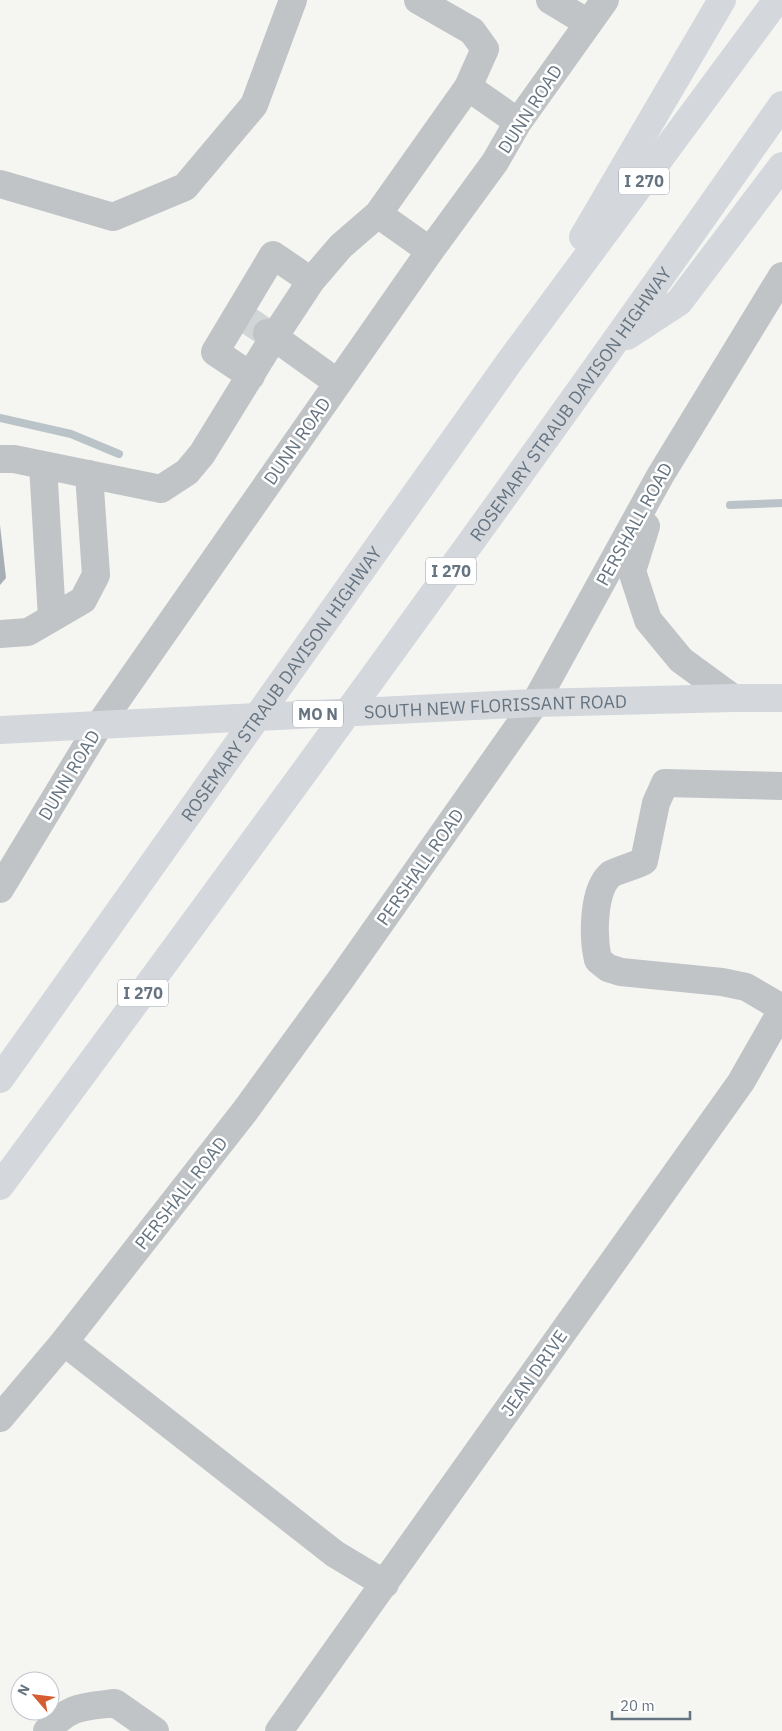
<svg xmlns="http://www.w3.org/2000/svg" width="782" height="1731" viewBox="0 0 782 1731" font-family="'IBM Plex Sans',sans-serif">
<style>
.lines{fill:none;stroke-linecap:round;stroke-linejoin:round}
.stream{stroke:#bac4c8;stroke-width:8}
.building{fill:#a8afb4}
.minor-tunnel{stroke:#d1d5d6;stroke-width:28;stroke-dasharray:28 14;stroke-linecap:butt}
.minor{stroke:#c0c4c7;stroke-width:28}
.major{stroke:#d4d8dc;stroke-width:28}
.highway{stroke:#d4d8dc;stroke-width:28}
.labels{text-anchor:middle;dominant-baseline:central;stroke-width:5;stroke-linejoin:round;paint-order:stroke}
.shield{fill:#fff;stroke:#949ea7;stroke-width:1}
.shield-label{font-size:16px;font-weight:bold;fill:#667481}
.street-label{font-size:18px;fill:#667481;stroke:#fff}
</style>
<rect width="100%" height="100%" fill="#f5f5f2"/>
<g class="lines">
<!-- stream -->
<path class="stream" d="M0 418 71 434 119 454
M730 505 782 503"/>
</g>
<!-- building -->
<path class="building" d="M0 525 6 578 0 585Z"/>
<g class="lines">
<!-- minor-tunnel -->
<path class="minor-tunnel" d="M243 317 267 333"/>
<!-- minor -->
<path class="minor" d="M418 0 472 31 485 49 468 87 378 214 430 251
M550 0 588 23
M468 87 518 122
M0 184 113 217 185 187 254 105 293 0
M311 281 341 246 378 214
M251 376 215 352 273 255 311 281 274 337 267 333
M0 459H14L161 489 187 472 202 454 274 337 338 383
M43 465 52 618
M646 526 632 571 648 620 681 660 733 698
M0 634 28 632 83 600 96 575 89 474
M782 786 665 783 656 803 644 861C637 865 616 871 611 874 592 890 593 938 598 960L608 968 621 972 722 982 746 987 782 1008
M0 889 100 724 430 251 495 162 518 122 605 0
M64 1342 335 1554 385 1584
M0 1418 64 1342 245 1111 341 979 535 703 660 476 782 276
M47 1731C70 1705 83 1707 115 1703L155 1731
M279 1731 741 1082 782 1010"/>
<!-- major -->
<path class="major" id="s1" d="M0 730 535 703 733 698H782"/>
<!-- highway -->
<g class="highway">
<path d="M583 237 722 0"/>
<path d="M627 336 679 302 782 166"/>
<path id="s2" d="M0 1079 510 361 777 0"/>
<path id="s3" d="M0 1186C265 828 527 469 782 105"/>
</g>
</g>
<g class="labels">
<!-- shield labels -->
<g class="shield">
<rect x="619" y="167.5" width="50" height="27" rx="4"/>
<rect x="426" y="557.5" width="50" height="27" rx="4"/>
<rect x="293" y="700.5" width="50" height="27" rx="4"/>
<rect x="118" y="979.5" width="50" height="27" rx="4"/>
</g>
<g class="shield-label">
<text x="644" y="181">I 270</text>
<text x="451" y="571">I 270</text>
<text x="318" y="714">MO N</text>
<text x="143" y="993">I 270</text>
</g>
<!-- street labels -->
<g class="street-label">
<text transform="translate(530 109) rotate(-57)">DUNN ROAD</text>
<text stroke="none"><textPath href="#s3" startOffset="968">ROSEMARY STRAUB DAVISON HIGHWAY</textPath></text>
<text transform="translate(297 441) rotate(-55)">DUNN ROAD</text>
<text transform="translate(634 524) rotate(-61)">PERSHALL ROAD</text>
<text stroke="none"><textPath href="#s2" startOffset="485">ROSEMARY STRAUB DAVISON HIGHWAY</textPath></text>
<text stroke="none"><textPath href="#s1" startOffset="496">SOUTH NEW FLORISSANT ROAD</textPath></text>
<text transform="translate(69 775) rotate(-59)">DUNN ROAD</text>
<text transform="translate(420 867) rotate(-55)">PERSHALL ROAD</text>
<text transform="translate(181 1193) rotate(-52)">PERSHALL ROAD</text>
<text transform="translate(534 1373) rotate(-55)">JEAN DRIVE</text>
</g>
</g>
<!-- north arrow -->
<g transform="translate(35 1696) rotate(298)"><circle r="24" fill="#ffffff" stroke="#c2c7cd"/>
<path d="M0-4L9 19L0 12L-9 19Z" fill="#d65c31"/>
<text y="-8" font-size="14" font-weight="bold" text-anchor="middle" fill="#667481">N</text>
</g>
<!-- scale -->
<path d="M612 1711v8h78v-8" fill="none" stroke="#667481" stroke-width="2.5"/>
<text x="620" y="1711" font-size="15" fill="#667481" stroke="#ffffff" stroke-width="4" paint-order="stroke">20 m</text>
</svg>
